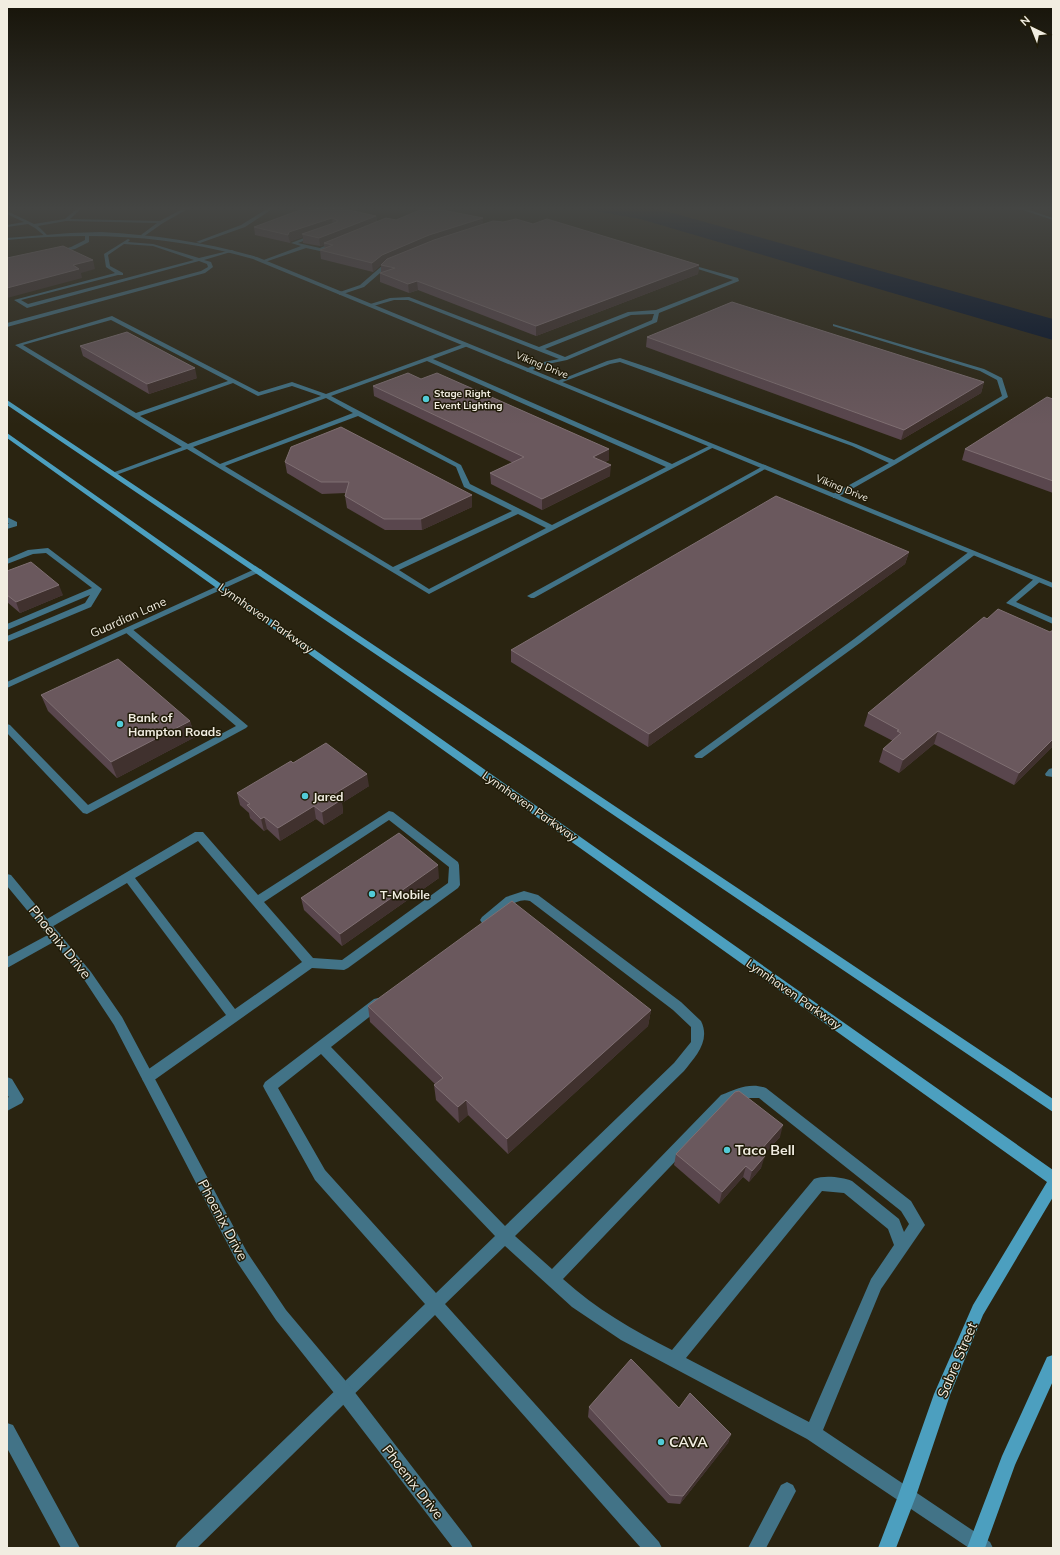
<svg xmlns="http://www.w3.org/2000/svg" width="1060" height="1555" viewBox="0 0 1060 1555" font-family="Mulish,sans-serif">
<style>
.water{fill:#000f29}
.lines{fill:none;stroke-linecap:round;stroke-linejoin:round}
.lane{fill:#427387;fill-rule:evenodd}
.street{fill:#427387;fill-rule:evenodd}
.secondary{fill:#4c9fbf;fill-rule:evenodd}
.wall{fill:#59464d}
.shaded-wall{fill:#40312e}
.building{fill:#6a585d;stroke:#7f6f72}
.poi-dot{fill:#52cbd7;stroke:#201b08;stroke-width:1.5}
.labels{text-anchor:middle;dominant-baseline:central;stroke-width:3;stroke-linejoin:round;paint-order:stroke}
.far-street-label{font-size:10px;fill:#f1ede1;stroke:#201b08}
.far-poi-label{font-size:10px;font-weight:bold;fill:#f1ede1;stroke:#201b08;text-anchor:start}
.street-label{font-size:12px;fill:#f1ede1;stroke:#201b08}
.poi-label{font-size:12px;font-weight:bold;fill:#f1ede1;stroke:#201b08;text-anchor:start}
.near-street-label{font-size:14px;fill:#f1ede1;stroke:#201b08}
.near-poi-label{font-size:14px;font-weight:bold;fill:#f1ede1;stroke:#201b08;text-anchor:start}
</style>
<rect width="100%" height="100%" fill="#2a2411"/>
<!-- water -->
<path class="water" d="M572 207H651L1053 319V340L640 219Z"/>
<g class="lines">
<!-- lane -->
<path class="lane" d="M79 207H83L70 219 160 221 186 207H191L163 223 143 237 141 235 157 223 66 221 38 226 48 236 46 237 35 228 28 224 7 227V225L24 222 7 214V211L34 224 65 219Z
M270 207 274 208 245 227 200 243 196 242 241 225Z
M85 233 89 234V242L75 249 56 253 54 252 71 247 85 240Z
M312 235 316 236 298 243 320 248 334 242 338 243 320 251 306 248 265 262 261 261 301 246 291 243Z
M128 239 130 240 128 242 153 244 199 258 232 250 234 251 204 260 211 262 213 267 205 273 7 327V323L201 271 208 267 207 264 199 261 27 308 14 300 115 273 106 267 104 254ZM124 244 153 246 194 260 28 304 21 300 118 275H123V273L110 266 108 255Z
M392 262 394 264 387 267 364 287 340 295 337 293 360 285 383 265Z
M685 263 738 278 739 281 659 313 657 322 567 360 543 365 528 372 526 371V369L539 363 559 359 408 300H394L370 307 367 305 390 298 409 297 539 347 628 312 656 310 733 280 685 265ZM654 314 652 320 565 357 545 349 631 315Z
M112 316 259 392 292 382 326 394 466 343 468 344V346L433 359 672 464 711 445 716 446 429 594 187 449 116 475H112V473L182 447 15 345ZM111 320 228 381 136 413 23 345ZM427 361 666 467 552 525 470 484 461 465 331 396ZM233 383 258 396 292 386 321 396 188 444 140 416ZM326 398 353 413 220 464 193 447ZM358 416 456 467 464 487 512 511 393 567 225 466ZM518 514 546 528 429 589 399 570Z
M833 324 984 369 1002 378 1008 397 896 464 836 498H833V494L889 463 852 446 620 362 610 364 560 383 555 382 607 361 620 358 653 369 856 444 894 460 1002 396 997 380 980 371 833 326Z
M765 465 768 467 767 468 534 598H531L527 596Z
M7 517 17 522V526L7 529V524H9L7 522Z
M48 548 102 589 91 607 7 642V636L85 603 90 595 7 630V624L92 588 46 553 33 554 7 564V559L28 550Z
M970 551H973L977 553 860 643 702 758H696L694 756 696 754 854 639Z
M1035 578H1038L1042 580 1016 602 1053 618V624L1006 603Z
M128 627 131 628 248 726 246 728 87 814 83 813 7 733V724L10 725 88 805 236 726 125 632 124 630Z
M1053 768V777L1046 776 1045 774 1049 769Z
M389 811 393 812 458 862 459 865 460 885 458 888 348 968 344 970 312 968 153 1081 148 1083 143 1081 142 1077 143 1073 226 1015 127 883 50 928 46 929 42 928 40 925 42 922 195 832H203L258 895ZM389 820 449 867 448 883 342 960 313 958 264 902ZM198 841 302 962 235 1009 135 878Z
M524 891 538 895 681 1002 701 1021C711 1041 695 1057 684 1071L515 1236 552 1269 721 1095C736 1089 750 1082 766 1088L911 1201 925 1225 881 1289 823 1430 990 1542 993 1548H969L807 1439 621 1340 572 1307 505 1246 445 1304 659 1542 662 1548H641L435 1315 197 1548H175L178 1542 425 1304 315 1180 265 1090 263 1086 265 1082 374 999 378 998 382 999 384 1003 382 1007 331 1047 505 1226 674 1063 691 1042V1027L673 1010 530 901C515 896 501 914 490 923L486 924 482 923 480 920 482 917 506 897ZM321 1054 495 1236 436 1293 325 1170 278 1088ZM744 1098H759L901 1211 909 1224 904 1232 899 1219 852 1181C842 1177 824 1175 814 1179L672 1350C633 1330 596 1309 563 1279L731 1103ZM822 1191 844 1193 888 1229 894 1245 871 1279 809 1422 686 1358Z
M55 931 59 933 61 936 59 939 7 968V957Z
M7 1077 12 1079 24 1099 22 1103 7 1111V1098L9 1097 7 1095Z
M7 1423 13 1425 80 1548H61L7 1448Z
M787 1482 793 1485 796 1491 766 1548H748L781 1485Z"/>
<!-- street -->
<path class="street" d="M1014 207H1020L1053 218V220Z
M101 232C155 235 205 242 257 257L1053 583V588L253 259C169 235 94 232 7 240V238L70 233Z
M255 569H261L262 571 7 688V682Z
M7 874 11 875 91 972 122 1017 247 1252 286 1310 350 1386 470 1542 473 1548H453L338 1398 276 1320 237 1262 114 1025 83 978 7 886Z"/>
<!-- secondary -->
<path class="secondary" d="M7 400 1053 1099V1112L7 405Z
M7 433 1053 1170V1197L983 1315 950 1395 916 1496 896 1548H878L898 1496 934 1394 973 1305 1047 1182 7 438Z
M1053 1355V1381L1015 1465 985 1548H967L1002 1456 1047 1357Z"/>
</g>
<!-- wall -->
<path class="wall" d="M308 207 376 216 377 221 396 220 483 218V224L503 222 533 224 699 265 698 274 536 336 418 290 409 293 380 282V273L381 272V265L373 272 321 259 320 250 325 249 324 245 320 246 303 243V237L291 241 290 243 255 235 254 227Z
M647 337 984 382 981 393 901 440 646 347Z
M80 346 197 378 149 394 83 356Z
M421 379 609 449V460L605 462 610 476 542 510 491 484 490 473 513 463 374 396 373 386Z
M1053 399V493L962 460 965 449Z
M285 462 472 495V507L422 530H385L347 508 345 496 346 493 322 494 287 473Z
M909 552 905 564 648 747 511 662V650Z
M7 571 63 595 20 613 7 602Z
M41 695 190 721 195 737 117 778 48 711Z
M868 713 1053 746 1014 785 934 744 899 773 879 762 883 749 893 741 864 726Z
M293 763 369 786 342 803 343 813 324 825 316 819 280 841 267 829 264 831 250 818 249 813 240 805 237 793Z
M439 878 342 946 304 910 301 898Z
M368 1006 651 1010 648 1026 508 1154 468 1115 459 1123 436 1100 434 1085 435 1084 370 1022Z
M780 1137 763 1155 761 1168 749 1182 743 1177 719 1204 674 1165 676 1154Z
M589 1407 679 1408 731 1434 728 1443 680 1504 668 1503 588 1417Z"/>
<!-- shaded-wall -->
<path class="shaded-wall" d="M376 216 377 224 324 243V245L320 246 319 238Z
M332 218 333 227 302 234 303 237 291 241 290 243 288 235 289 232Z
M483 218V227L382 264 373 272 372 263 382 255 429 235Z
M93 260 95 269 81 273 82 278 7 298V288L73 265Z
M699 265 698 274 536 336V326Z
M417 281 418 290 409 293 408 284Z
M195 368 197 378 149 394 147 384Z
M984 382 981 393 901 440 904 430Z
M609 449V460L593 468V457Z
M611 465 610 476 542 510V499Z
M472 495V507L422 530 421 519Z
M909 552 905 564 648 747 649 734Z
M59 585 63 595 20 613 16 602Z
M190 721 195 737 117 778 111 762Z
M938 731 934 744 899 773 903 760Z
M1053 739V746L1014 785 1019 773Z
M367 774 369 786 342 803 343 813 324 825 322 812 334 794Z
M314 806 316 819 280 841 278 828Z
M264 817 267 829 264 831 261 819Z
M438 865 439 878 342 946 340 934Z
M651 1010 648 1026 508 1154 507 1139Z
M466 1100 468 1115 459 1123 458 1107Z
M783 1125 780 1137 756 1163 759 1152Z
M765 1156 761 1168 749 1182 752 1171Z
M746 1166 743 1177 719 1204 722 1192Z
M731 1434 728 1443 680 1504 683 1496Z"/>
<!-- building -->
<path class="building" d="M308 207H335L376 216 319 238 302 234 337 222V220L332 218 289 232 288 235 254 227Z
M427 207 483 218 429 235 382 255 372 263 320 250 333 245 324 243 386 218 396 220Z
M516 219 533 224 547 219 699 265 536 326 417 281 408 284 380 273 395 268 381 265 387 259 434 240 493 221 503 222Z
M63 246 93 260 73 265 79 269 7 288V258Z
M732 302 984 382 904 430 647 337Z
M127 332 195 368 147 384 80 346Z
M408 373 421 379 437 373 609 449 593 457 611 465 542 499 490 473 524 457 373 386Z
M1047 397 1053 399V481L965 449Z
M341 427 472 495 421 519H384L345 496 349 482H321L285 462 291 447Z
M776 496 909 552 649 734 511 650Z
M31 562 59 585 16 602 7 595V571Z
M998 609 1050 632 1053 630V739L1019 773 938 731 903 760 883 749 901 733 897 731 899 730 868 713 984 617 987 619Z
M118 659 190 721 111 762 41 695Z
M326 743 367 774 334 794 341 800 322 812 314 806 278 828 264 817 261 819 247 805 250 804 237 793 291 761 293 763Z
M399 833 438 865 340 934 301 898Z
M512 901 651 1010 507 1139 466 1100 458 1107 434 1085 443 1078 368 1006Z
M739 1091 783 1125 759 1152 765 1156 752 1171 746 1166 722 1192 676 1154 735 1092Z
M631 1359 679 1408 690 1393 731 1434 683 1496 670 1495 589 1407Z"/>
<!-- sky -->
<linearGradient id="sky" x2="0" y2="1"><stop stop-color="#171409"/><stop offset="0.49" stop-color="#444543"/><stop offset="1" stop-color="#444543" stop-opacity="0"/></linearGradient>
<rect width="1060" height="425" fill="url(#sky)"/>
<!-- markers -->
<g class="poi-dot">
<circle cx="426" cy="399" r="4"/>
<circle cx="120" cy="724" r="4"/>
<circle cx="305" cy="796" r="4"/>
<circle cx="372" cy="894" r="4"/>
<circle cx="727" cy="1150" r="4"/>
<circle cx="661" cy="1442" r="4"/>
</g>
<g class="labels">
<!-- far-street labels -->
<g class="far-street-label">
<text transform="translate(542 365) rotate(22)">Viking Drive</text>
<text transform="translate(842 488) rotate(22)">Viking Drive</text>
</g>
<!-- far-poi labels -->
<g class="far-poi-label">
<text x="434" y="393">Stage Right<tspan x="434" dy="12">Event Lighting</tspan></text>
</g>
<!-- street labels -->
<g class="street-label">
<text transform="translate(128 617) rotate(-24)">Guardian Lane</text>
<text transform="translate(266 618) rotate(35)">Lynnhaven Parkway</text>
<text transform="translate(530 806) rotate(35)">Lynnhaven Parkway</text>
<text transform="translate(794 994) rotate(35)">Lynnhaven Parkway</text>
</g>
<!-- poi labels -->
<g class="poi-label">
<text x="128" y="717">Bank of<tspan x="128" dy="14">Hampton Roads</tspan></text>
<text x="313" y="796">Jared</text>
<text x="380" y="894">T-Mobile</text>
</g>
<!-- near-street labels -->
<g class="near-street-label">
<text transform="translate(60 942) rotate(51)">Phoenix Drive</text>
<text transform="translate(223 1220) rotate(62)">Phoenix Drive</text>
<text transform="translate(957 1360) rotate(-67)">Sabre Street</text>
<text transform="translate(413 1482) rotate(52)">Phoenix Drive</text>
</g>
<!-- near-poi labels -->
<g class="near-poi-label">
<text x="735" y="1150">Taco Bell</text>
<text x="669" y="1442">CAVA</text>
</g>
</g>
<!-- border -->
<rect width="1060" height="1555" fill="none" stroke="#f1ede1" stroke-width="16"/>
<!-- north arrow -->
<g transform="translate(1032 28) rotate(317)" stroke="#201b08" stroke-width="3" paint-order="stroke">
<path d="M0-3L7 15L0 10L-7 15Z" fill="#f1ede1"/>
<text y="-6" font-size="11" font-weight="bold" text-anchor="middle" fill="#f1ede1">N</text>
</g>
</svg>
